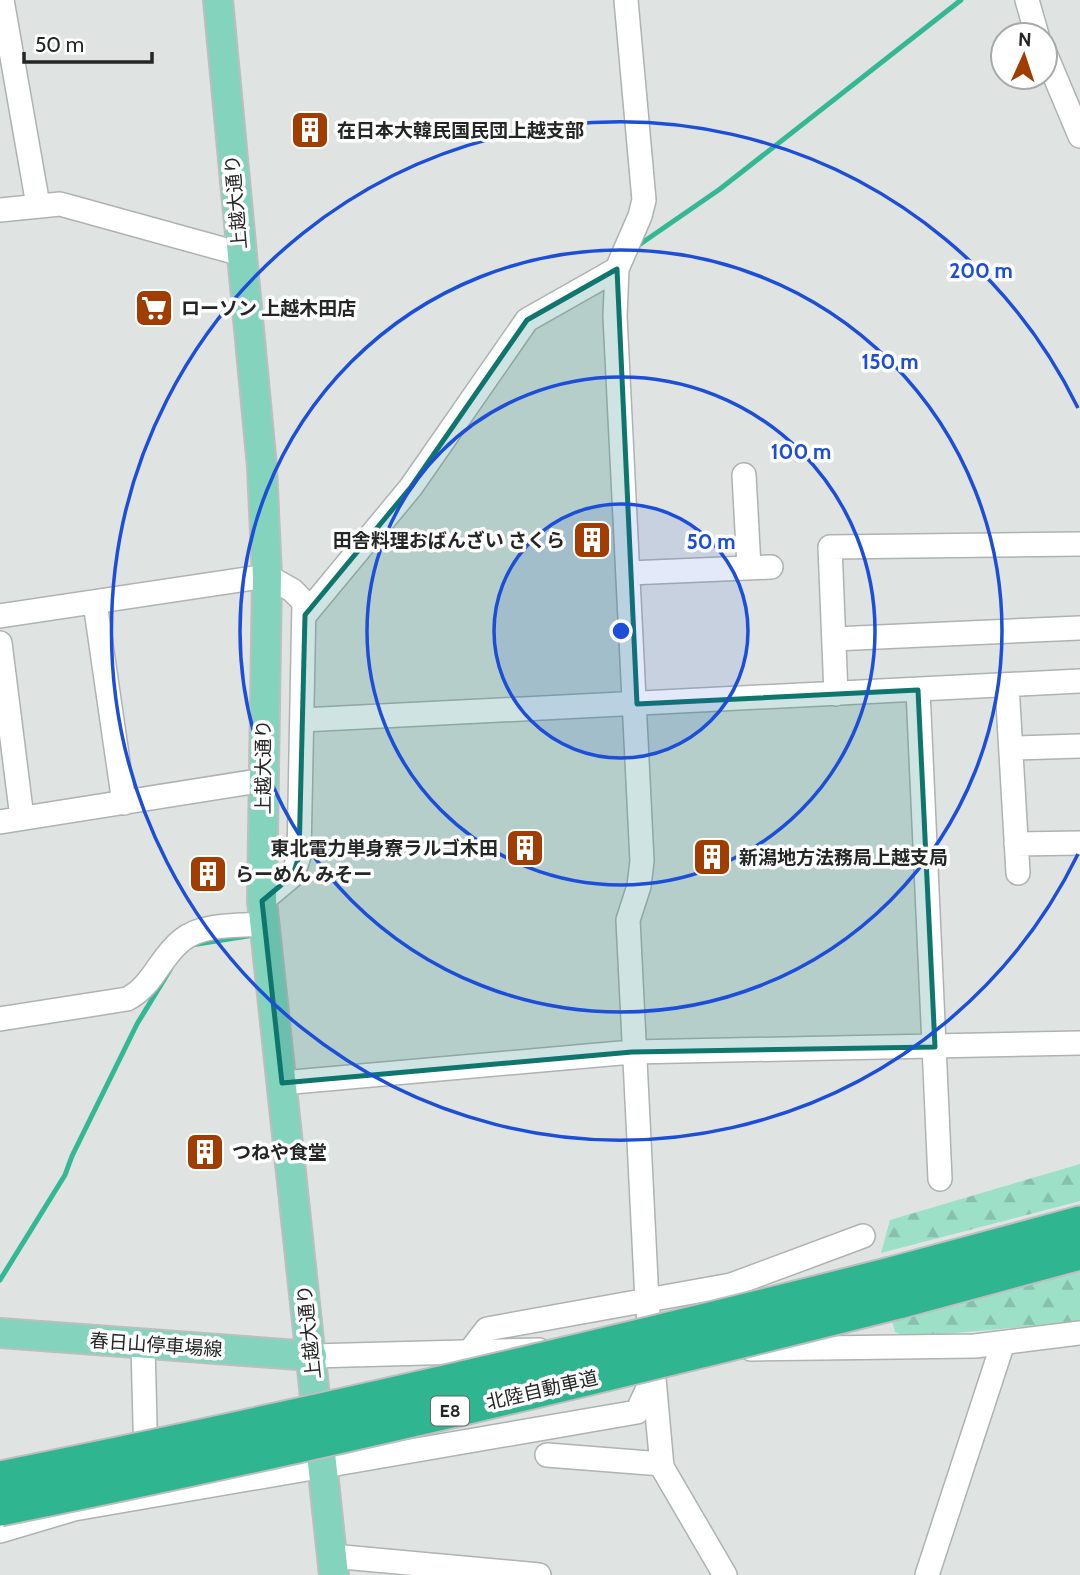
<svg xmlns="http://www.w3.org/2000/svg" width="1080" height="1575" viewBox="0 0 1080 1575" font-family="Cabin,'Noto Sans JP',sans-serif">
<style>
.forest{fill:url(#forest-firs)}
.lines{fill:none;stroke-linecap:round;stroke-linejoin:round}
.stream{stroke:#34b893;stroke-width:5}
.minor-casing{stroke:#adb3b0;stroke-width:26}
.major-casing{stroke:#bdbebe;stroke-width:32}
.highway-casing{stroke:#bdbebe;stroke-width:37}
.minor{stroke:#fff;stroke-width:23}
.major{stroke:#83d3bd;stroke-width:28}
.highway{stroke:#30b591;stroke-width:33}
.highway-bridge-casing{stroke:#bdbebe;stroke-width:37;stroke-linecap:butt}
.highway-bridge{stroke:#30b591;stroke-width:33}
.marked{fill:#0f766e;fill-opacity:0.2;stroke:#0f766e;stroke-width:5;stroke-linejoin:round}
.ring{fill:none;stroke:#1d4ed8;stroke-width:3.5}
.labels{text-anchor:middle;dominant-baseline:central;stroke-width:7;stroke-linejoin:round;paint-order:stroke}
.shield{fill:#fff;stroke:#666766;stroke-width:2}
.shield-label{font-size:18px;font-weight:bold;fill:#242625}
.poi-label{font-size:19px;font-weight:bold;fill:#242625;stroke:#fff;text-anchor:start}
.street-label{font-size:19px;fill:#242625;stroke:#fff}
.centre{fill:#1d4ed8;stroke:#fff;stroke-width:3.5}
.ring-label{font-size:21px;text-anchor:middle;font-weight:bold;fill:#1d4ed8;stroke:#fff;stroke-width:7;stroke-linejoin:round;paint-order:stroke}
</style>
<defs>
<pattern id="forest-firs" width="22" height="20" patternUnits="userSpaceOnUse" patternTransform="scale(1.75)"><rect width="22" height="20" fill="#9de0c8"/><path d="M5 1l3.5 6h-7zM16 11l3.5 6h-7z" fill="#87c0ac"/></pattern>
</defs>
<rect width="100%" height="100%" fill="#dfe4e2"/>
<!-- forest -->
<path class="forest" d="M1080 1164V1201L881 1253 890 1220Z
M1080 1267V1322L907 1337 895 1332 890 1314Z"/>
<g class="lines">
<!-- stream -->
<path class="stream" d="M636 247 720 189 961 0
M191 945 254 935
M0 1280 65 1175 72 1156 137 1024 170 970"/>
<defs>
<path id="minor" d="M2 0 38 205
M626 0 644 200 640 216 617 269 615 316 642 861 639 886 628 920 647 1301 662 1467 725 1575
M1027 0 1037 35
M1045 53 1080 136
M0 210 60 204 241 254
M744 475 749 567
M629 573 771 567
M95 603 124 803
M305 615 411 487 527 320 617 269
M0 616 267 576 292 590 304 602 299 856 293 875 262 901
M834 639 1080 628
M0 643 22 818
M1007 685 1018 873
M918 690 940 1179
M836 694 830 547 1080 544
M302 720 1080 681
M1012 748 1080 746
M0 822 264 780
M1016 844 1080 843
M0 1019 127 999C154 985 159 958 182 940 203 923 241 926 266 924
M282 1083 632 1052 1080 1043
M143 1346 146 1461
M751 1349 975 1346 1080 1333
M470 1351 487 1329 731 1285 863 1236
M312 1356 539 1350
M547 1455 662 1464
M0 1531 74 1509 637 1412 653 1377
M332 1556 539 1575
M927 1575 1003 1343"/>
<path id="major" d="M218 0 262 467 267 576 262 901 334 1575
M0 1333 312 1356"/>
<path id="highway" d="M891 1274 1080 1223
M898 1302 1080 1253"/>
</defs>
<!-- minor casing -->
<use href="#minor" class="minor-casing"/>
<!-- major casing -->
<use href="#major" class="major-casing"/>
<!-- highway casing -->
<use href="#highway" class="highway-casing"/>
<!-- minor -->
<use href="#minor" class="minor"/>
<!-- major -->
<use href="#major" class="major"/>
<!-- highway -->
<use href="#highway" class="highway"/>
<defs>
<path id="highway-bridge" d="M0 1478C299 1418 595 1349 891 1274
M0 1509C301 1449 600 1377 898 1302"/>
</defs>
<!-- highway-bridge casing -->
<use href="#highway-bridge" class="highway-bridge-casing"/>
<!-- highway-bridge -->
<use href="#highway-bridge" class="highway-bridge"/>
</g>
<!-- marked area -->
<path class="marked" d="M617 269 637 704 918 690 935 1047 632 1052 282 1083 262 901 293 875 299 856 305 615 411 487 527 320Z"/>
<!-- distance rings -->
<circle cx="621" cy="631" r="127" fill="#1d4ed8" fill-opacity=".12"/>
<g class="ring">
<circle cx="621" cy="631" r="127"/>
<circle cx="621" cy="631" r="254"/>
<circle cx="621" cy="631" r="381"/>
<path d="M1078 854A509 509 0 1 1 1078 408"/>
</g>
<!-- icons -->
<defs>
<symbol id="building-square" viewBox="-11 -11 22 22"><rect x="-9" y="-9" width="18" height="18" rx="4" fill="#a03d01" stroke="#fff"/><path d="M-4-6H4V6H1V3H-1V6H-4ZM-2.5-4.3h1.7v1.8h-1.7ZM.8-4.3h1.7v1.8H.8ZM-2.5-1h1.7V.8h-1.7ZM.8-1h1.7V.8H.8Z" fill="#fff"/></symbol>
<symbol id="supermarket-square" viewBox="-11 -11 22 22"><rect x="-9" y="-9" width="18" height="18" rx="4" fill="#a03d01" stroke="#fff"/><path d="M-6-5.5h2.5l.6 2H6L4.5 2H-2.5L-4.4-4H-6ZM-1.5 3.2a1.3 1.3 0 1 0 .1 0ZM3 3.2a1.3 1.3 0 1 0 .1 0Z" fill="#fff"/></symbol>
</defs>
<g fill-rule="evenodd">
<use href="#building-square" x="288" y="108" width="44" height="44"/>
<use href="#supermarket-square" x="132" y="286" width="44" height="44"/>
<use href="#building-square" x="570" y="518" width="44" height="44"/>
<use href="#building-square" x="503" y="826" width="44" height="44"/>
<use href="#building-square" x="690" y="835" width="44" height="44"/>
<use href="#building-square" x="186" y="852" width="44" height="44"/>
<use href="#building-square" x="183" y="1130" width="44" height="44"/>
</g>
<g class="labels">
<!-- shield labels -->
<rect class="shield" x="431" y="1396.5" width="38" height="29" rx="5"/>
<g class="shield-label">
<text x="450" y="1411">E8</text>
</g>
<!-- poi labels -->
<g class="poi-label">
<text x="337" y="130">在日本大韓民国民団上越支部</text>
<text x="181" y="308">ローソン 上越木田店</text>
<text x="565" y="540" text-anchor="end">田舎料理おばんざい さくら</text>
<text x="498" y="848" text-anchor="end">東北電力単身寮ラルゴ木田</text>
<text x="739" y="857">新潟地方法務局上越支局</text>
<text x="235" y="874">らーめん みそー</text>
<text x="232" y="1152">つねや食堂</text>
</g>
<!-- street labels -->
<g class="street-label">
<text transform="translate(236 202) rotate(-95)">上越大通り</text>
<text transform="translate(263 767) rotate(-90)">上越大通り</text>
<text transform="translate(309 1332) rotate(-96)">上越大通り</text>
<text transform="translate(156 1345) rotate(4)">春日山停車場線</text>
<text transform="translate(542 1390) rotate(-13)">北陸自動車道</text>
</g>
</g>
<circle cx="621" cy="631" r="10" class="centre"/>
<g class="ring-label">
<text x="981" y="278">200 m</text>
<text x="890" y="369">150 m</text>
<text x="801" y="459">100 m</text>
<text x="711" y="549">50 m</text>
</g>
<!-- north arrow -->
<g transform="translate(1024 56) rotate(3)"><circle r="33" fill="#ffffff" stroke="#a7a8a8" stroke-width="2"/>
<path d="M0-5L12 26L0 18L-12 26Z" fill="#a03d01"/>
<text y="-10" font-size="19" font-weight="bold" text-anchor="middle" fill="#242625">N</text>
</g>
<!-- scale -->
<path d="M24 52v10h128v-10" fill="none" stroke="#242625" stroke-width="3.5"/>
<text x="35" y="52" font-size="21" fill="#242625" stroke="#ffffff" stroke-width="5" paint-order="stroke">50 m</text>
</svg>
